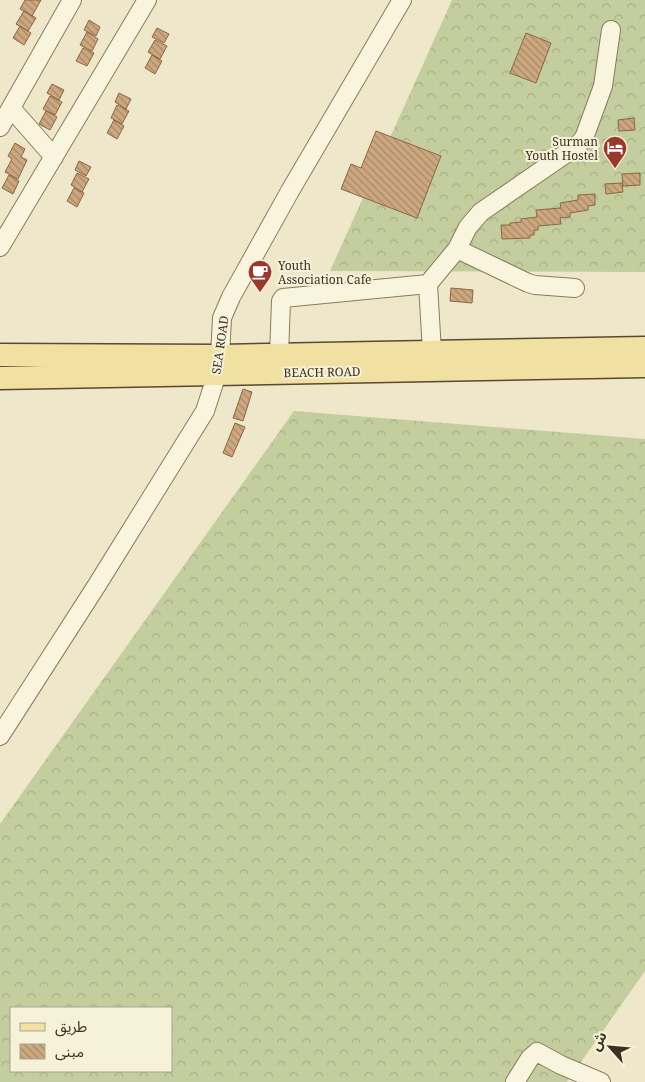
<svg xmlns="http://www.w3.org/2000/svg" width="645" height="1082" viewBox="0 0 645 1082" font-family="'Noto Serif','Noto Sans Arabic',serif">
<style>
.forest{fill:url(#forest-crowns);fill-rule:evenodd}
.building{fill:url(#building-back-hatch);stroke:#8a6743}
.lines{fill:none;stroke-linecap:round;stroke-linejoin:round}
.minor-casing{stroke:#8b7b5d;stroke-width:20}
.major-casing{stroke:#5a4831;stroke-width:25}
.minor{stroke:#f9f4dd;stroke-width:18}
.major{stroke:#f0e0a2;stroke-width:22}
.labels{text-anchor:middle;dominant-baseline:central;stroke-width:4;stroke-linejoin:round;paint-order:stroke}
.poi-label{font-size:12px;fill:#3c3121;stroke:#f6f1d9;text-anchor:end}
.street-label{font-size:12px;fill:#3c3121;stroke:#f6f1d9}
</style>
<defs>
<pattern id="forest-crowns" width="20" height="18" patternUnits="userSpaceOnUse" patternTransform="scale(1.25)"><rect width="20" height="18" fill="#c3cd9d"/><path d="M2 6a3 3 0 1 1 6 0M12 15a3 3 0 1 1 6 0" fill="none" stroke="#a8b087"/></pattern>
<pattern id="building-back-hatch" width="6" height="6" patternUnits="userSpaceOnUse" patternTransform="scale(1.25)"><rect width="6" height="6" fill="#cca77f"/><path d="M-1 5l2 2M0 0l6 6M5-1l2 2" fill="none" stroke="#a78968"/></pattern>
</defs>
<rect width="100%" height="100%" fill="#efe7c9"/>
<!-- forest -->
<path class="forest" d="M452 0H645V272L330 271Z
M294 411 645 439V971L567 1082H0V824ZM11 1008H171V1071H11Z"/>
<!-- building -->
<path class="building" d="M25 0H41L32 16 20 9Z
M24 11 36 18 28 31 16 24Z
M89 20 100 27 96 36 84 30Z
M20 26 31 33 24 45 13 38Z
M157 28 169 34 164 43 152 37Z
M87 32 98 39 92 51 80 45Z
M526 33 551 43 536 83 510 73Z
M155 40 167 46 160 59 148 52Z
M83 48 94 53 87 66 76 61Z
M152 55 162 61 155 74 145 68Z
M52 84 64 90 59 100 47 93Z
M119 93 131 99 126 109 115 102Z
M50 96 62 102 55 115 43 109Z
M117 105 129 111 122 124 111 118Z
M46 111 57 117 50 130 39 124Z
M634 118 635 130 619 131 618 120Z
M114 120 124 126 117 139 107 133Z
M376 131 441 156 417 218 341 189 351 164 361 168Z
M15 143 25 149 21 157 27 160 18 179 5 172 12 159 8 156Z
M79 161 91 167 86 176 75 170Z
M77 173 89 179 82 192 71 185Z
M640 173V185L623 186 622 174Z
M9 175 19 181 13 194 2 188Z
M622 183 623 192 606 194 605 184Z
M74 188 84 193 77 207 67 201Z
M595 194V205L588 206V210L570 213V217L560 218 561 224 538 226V230H534V235H530V238L502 239 501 225H510V223L521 222V219L537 217 536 210 561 208 560 203 578 200V195Z
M451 288 473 290 472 303 450 301Z
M243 389 252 392 243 421 233 418Z
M235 423 245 427 232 457 223 453Z"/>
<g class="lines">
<defs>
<path id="minor" d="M11 108 54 157
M0 127 72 0
M0 247 147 0
M457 249 468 227 481 212 577 146 584 138 603 86 611 30
M428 284 457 249 528 283 535 285 575 288
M279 355 281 301 283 298 428 284 432 352
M0 736 97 585 205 411 217 374 218 361 220 356 222 318 231 297 290 191 402 0
M515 1082 530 1058 537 1052 561 1065 601 1082"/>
<path id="major" d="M0 355 220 356 645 348
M0 378 645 366"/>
</defs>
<!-- minor casing -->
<use href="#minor" class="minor-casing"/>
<!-- major casing -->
<use href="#major" class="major-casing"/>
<!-- minor -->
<use href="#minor" class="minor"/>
<!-- major -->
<use href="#major" class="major"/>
</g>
<!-- icons -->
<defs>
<symbol id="hotel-pin" viewBox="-11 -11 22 30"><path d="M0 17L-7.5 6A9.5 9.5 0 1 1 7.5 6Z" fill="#9a382e" stroke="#f6f1d9"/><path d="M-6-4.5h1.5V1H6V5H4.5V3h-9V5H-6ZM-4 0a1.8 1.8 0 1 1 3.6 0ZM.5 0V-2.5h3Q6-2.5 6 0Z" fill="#fff"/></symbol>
<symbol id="cafe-pin" viewBox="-11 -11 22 30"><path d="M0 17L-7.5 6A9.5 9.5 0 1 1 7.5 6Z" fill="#9a382e" stroke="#f6f1d9"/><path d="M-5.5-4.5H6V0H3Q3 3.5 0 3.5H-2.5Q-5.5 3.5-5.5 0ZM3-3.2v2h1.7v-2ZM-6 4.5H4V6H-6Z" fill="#fff"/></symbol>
</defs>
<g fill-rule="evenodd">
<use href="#hotel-pin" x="601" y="134" width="28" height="38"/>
<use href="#cafe-pin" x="246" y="258" width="28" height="38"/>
</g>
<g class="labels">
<!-- poi labels -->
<g class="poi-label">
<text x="598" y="141">Surman<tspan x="598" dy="14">Youth Hostel</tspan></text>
<text x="278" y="265" text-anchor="start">Youth<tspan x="278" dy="14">Association Cafe</tspan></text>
</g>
<!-- street labels -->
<g class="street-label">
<text transform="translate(220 345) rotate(-82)">SEA ROAD</text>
<text transform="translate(322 372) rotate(-1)">BEACH ROAD</text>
</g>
</g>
<!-- legend -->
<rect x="10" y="1007" width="162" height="65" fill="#f6f1d9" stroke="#aca48f"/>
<rect x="20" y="1023" width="25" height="8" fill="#f0e0a2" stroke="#aca48f"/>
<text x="55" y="1032" font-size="15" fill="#3c3121">طريق</text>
<rect x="20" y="1044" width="25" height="15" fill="url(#building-back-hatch)" stroke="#aca48f"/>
<text x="55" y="1057" font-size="15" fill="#3c3121">مبنى</text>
<!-- north arrow -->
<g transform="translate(610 1047) rotate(297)" stroke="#f6f1d9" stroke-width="4" paint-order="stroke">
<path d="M0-4L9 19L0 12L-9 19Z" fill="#3c3121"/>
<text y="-8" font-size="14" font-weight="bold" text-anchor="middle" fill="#3c3121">ش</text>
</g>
</svg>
